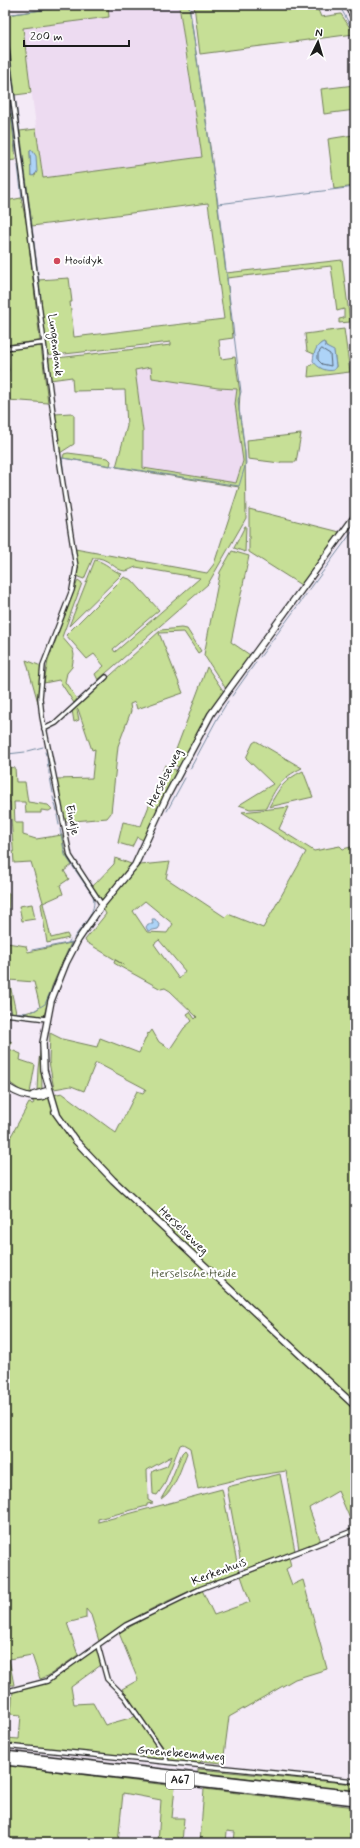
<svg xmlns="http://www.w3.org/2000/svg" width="360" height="1848" viewBox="0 0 360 1848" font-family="Mynerve,sans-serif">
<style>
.built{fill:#eddbf1}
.green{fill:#c6df96;stroke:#717e59;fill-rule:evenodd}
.water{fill:#add3f7;stroke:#738a9f}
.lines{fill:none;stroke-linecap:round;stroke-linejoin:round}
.shore{stroke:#566574;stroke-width:1}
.stream{stroke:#738a9f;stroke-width:1}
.street-casing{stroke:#1c1c1c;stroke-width:6}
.secondary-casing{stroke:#1c1c1c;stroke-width:8}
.highway-casing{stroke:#1c1c1c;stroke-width:10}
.street{stroke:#fff;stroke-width:3.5}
.secondary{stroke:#fff;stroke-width:5.5}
.highway{stroke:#fff;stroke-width:7}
.poi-dot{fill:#d1495b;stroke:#fff;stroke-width:1.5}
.labels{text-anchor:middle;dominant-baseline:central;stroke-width:4;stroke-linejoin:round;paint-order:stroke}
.shield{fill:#fff;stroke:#606060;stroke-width:1}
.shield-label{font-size:11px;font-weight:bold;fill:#1c1c1c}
.poi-label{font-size:12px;fill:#1c1c1c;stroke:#fff;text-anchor:start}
.street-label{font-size:12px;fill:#1c1c1c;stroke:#fff}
.park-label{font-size:12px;fill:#586047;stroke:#fff}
</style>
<rect width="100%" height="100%" fill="#f4eaf7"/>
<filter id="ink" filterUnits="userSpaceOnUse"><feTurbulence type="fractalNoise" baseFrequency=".025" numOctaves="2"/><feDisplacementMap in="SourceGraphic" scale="8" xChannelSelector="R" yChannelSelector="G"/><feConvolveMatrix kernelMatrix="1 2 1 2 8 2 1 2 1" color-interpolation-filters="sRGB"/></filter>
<g filter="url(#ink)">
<!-- built -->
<path class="built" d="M123 5H179L187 69 194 97 202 157 43 178 23 28 109 17 108 7Z
M152 367V378L218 388 237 389 235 404 243 461 236 483 143 468V431L135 370Z"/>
<!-- green -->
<path class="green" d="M78 5H123L108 7 109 17 23 28 31 93 15 95 6 15Z
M179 5H189L211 153 226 273 342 260 350 322 339 323V319L344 318V309L337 311 331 266 227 278 233 338 219 340 221 359 235 357 240 393 239 410 245 452 246 518 208 584 98 680 95 674 104 666 94 654 87 659 66 635 124 577 132 580 159 610 113 649 115 652 200 578 136 567C132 568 129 571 125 571 115 571 108 556 93 558L84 579 78 577 75 549 207 573 214 564 239 487 116 467 127 426 125 390 73 391 72 377 50 380 48 359 171 345V342L47 356 38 280 69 278 72 302H70L74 337 224 319 208 203 32 226 20 131 36 129 43 178 202 157C195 106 186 56 179 5ZM32 150C36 156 38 169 35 176L31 175 30 151ZM151 367 152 378 218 388 237 389 235 404 243 461 236 483 143 468V431L135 370Z
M194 5H316L321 17 341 14 354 34 200 54Z
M355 85V110L324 114 321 89Z
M11 114 16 160 5 161V115Z
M353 135 355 150V186L334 189 328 139Z
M21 198 27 226 40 341 5 345V201Z
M344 329 350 372 308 377 309 366 315 363 321 368H336V366L334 352 326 347 324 342 320 344 314 354 307 351 305 334Z
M41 346 48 403 8 400 5 404V377L9 370 5 350Z
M71 413 74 414V444L60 453 55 414Z
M301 434 296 462H280V463L248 459 247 440Z
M68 453 108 458 111 461 110 466 63 458 64 454Z
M249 509 340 532 301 585 249 552Z
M245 526H246L245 552 234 548Z
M232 551 249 556 231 642 250 655 226 689 204 655 220 572Z
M95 560C106 562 112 571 122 574L69 626Z
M78 580 82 583 62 637 73 650 74 655 72 667 67 673 65 682 77 699 74 703 59 680 44 683 48 661Z
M181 628 187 629 201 651 198 653 184 632 159 633 183 693 137 709 135 702 130 704 131 711 118 746 111 813 107 818 64 822 56 779 92 778 95 749 92 750 78 709 77 710 79 720 74 722 72 710 161 630Z
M26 660 41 666 39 706Z
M207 667 224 692 180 768 171 763Z
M256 741 302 768C281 778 276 787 266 808L250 809 239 805 273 784 246 758 253 743Z
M5 755H8L10 767 15 768 16 782H25L28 802 48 805 52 809 49 811 41 810V813H26L25 802H14L15 823H23V835L36 839 62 835 65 852 72 865 64 871 69 879 60 885 63 894 43 903 51 938 67 934 69 938 47 943 41 904 43 902 31 862 14 863 10 802 5 801Z
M165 765 178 771 145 841 137 837 132 847 118 843 123 822 141 826Z
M303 771 313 797 269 807C279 788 284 780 303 771Z
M289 807 279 829 314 851 340 846 343 849 355 846V1528H354L338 1491 309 1508 320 1539V1541L299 1549 286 1471 247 1477 198 1489 190 1448 183 1444 180 1445 164 1485 157 1495 153 1494 152 1474 153 1471 167 1466 172 1456 147 1470 148 1500 153 1503 147 1504V1506L98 1519V1522L222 1489 239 1572C190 1590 141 1610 99 1641L91 1615 86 1609V1618L67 1623 78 1655 48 1676 40 1679 32 1655 9 1659 14 1685H5V1147L29 1103 33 1104 34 1102 30 1100 62 1093 116 1133 137 1091 143 1093 146 1089 97 1063 95 1064 84 1091 71 1086 54 1089 49 1062 50 1033 62 1039 97 1047 100 1038 139 1053 148 1033 149 1034 152 1030 159 1042 170 1049 184 1028 192 1021 187 1014 190 1012 195 1019 197 1017 170 991 165 988 161 989 119 966 114 963 115 960 124 965 86 942 85 940 106 914 103 908 135 869 140 865 170 862 166 878 225 917 228 914 263 928 306 852 242 812ZM145 901 173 924 167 933 147 932 133 911ZM159 940 185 971 179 979 154 944Z
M115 858 131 864 102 900 92 887 114 864Z
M5 893H9L7 943 26 946 28 952 71 943 52 986 44 1016 21 1014 36 1010 40 1007 34 982 9 980 16 1013H12L5 984Z
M32 904 35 919 22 921 19 906Z
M5 1039 12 1042 9 1049 21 1054 20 1060 35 1065 30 1093 21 1091 5 1079Z
M41 1043 42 1089 37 1091 38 1069Z
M185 1450 187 1453C181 1468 175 1490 161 1499L168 1487 182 1453Z
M280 1474 295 1551 245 1569 241 1564 227 1487Z
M289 1558 291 1566 286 1569 292 1585 303 1580 327 1669 295 1679 229 1717 223 1763 201 1761 199 1764 169 1762 168 1754 122 1689 138 1680 119 1633 161 1609 202 1590 214 1615 250 1602 241 1576Z
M97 1648 101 1665 71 1687 74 1704 93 1703 105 1725 137 1716 164 1755 165 1762 5 1744V1713H7L6 1738 19 1739 21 1715 11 1714 13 1690 40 1684Z
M5 1765 175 1786 172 1818H184L182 1843H158L161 1800 123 1793 118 1843H5Z
M198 1769 355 1784V1792L198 1772Z
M204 1789 355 1807V1843H249L248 1841 238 1839 237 1843H234L235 1832 227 1831 226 1843H200Z"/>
<!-- water -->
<path class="water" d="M32 150 36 156 37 172 33 176 31 175 30 151Z
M324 342 326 347 334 351 336 366 334 370C326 372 318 368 313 361 314 352 316 345 324 342Z
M152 919H155L160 926 158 929 148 931 146 927 148 924H153Z"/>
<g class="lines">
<!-- shore -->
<path class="shore" d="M322 349 330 354 331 366 322 364 318 360V354Z"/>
<!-- stream -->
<path class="stream" d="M189 5 218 204 355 187
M339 5 355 34
M5 15 78 5
M5 18 41 297
M5 63 9 98
M10 101 16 151
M18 165 22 199
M218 205 241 392 238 400 241 424
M64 478 62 458 239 486 246 463 242 427
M68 506 76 553
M260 657 355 528
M232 696 256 662
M50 746 54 765
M28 751 43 747
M45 752 46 755
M8 754 25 752
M47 758 48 768
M190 769 217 719 228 701
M49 770V774
M50 777 53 793
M53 797 57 811
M167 811 185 778
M57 815 59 825
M60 829 65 855 93 896C98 912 82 925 74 938
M32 950 68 943
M64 960 72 942 68 943 70 940
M5 1012 27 1013
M32 1012 45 1004 62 965"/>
<defs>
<path id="street" d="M5 38 58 452 76 567 72 590 43 665 40 698 42 717 70 856 102 905
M5 348 44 343
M44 729 56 723 106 677
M5 1014 47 1019
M98 1646 107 1679 125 1697 165 1755 167 1762
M12 1690 47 1681 126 1625 200 1589 355 1530
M5 1746 355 1781"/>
<path id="secondary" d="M347 5 355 19
M5 1085C15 1093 40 1104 49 1092
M33 1095 46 1091 49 1092
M55 1112 75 1140 113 1180 355 1406
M57 1114 44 1070 43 1043 51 1001 66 963 78 940 102 905 135 865 167 796 211 714 355 516"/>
<path id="highway" d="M5 1755 355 1795
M5 1761 355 1801"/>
</defs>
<!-- street casing -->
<use href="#street" class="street-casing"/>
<!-- secondary casing -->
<use href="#secondary" class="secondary-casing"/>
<!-- highway casing -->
<use href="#highway" class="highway-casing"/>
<!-- street -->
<use href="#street" class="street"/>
<!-- secondary -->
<use href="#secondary" class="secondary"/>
<!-- highway -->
<use href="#highway" class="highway"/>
</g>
</g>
<!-- markers -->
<circle class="poi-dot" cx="57" cy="261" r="4"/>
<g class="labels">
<!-- shield labels -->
<rect class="shield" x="166" y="1771" width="28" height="18" rx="3"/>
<g class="shield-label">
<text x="180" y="1780">A67</text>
</g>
<!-- poi labels -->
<g class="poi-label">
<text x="65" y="261">Hooidyk</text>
</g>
<!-- street labels -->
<g class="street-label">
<text transform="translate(55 345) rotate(83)">Lungendonk</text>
<text transform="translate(165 778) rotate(-63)">Herselseweg</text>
<text transform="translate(72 820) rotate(79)">Eindje</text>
<text transform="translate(183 1231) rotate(44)">Herselseweg</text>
<text transform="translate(219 1572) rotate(-21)">Kerkenhuis</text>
<text transform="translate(181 1754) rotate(5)">Groenebeemdweg</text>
</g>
<!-- park labels -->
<g class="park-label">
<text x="194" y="1274">Herselsche Heide</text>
</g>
</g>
<!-- margin -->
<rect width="360" height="1848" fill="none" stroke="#fff" stroke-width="20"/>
<rect x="10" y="10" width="340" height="1828" fill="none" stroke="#1c1c1c" stroke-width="1.5" filter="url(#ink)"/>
<!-- north arrow -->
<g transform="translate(318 42) rotate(5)" stroke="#ffffff" stroke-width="3" paint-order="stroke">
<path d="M0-3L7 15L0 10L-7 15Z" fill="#1c1c1c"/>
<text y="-6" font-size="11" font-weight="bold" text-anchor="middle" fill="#1c1c1c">N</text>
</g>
<!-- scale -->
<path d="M24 40v6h105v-6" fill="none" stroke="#1c1c1c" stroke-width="2"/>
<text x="30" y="40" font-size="12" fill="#1c1c1c" stroke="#ffffff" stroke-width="3" paint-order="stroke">200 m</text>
</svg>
